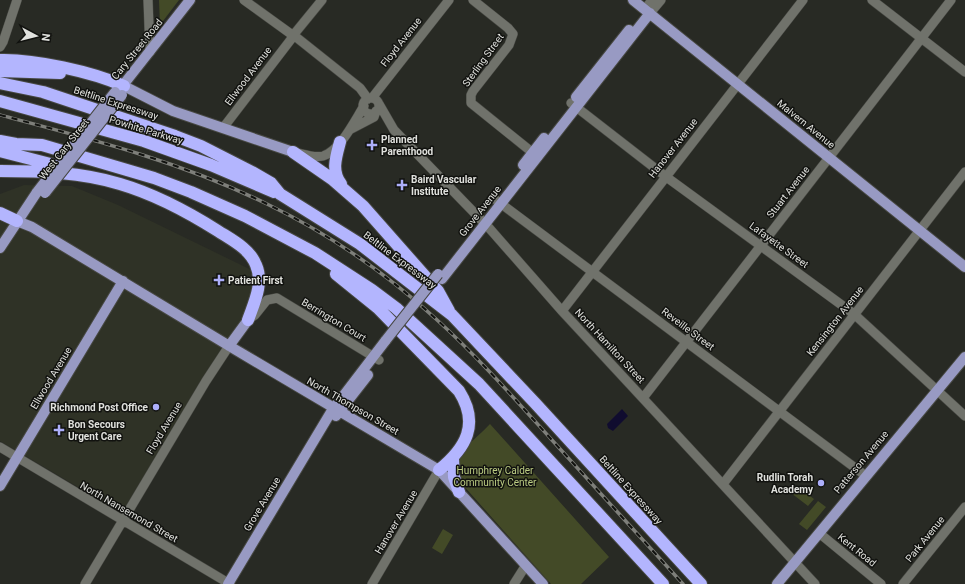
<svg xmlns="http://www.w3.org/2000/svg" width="965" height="584" viewBox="0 0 965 584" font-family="Roboto,sans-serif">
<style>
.built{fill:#2f3226}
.green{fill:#434a27}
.water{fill:#100c2f}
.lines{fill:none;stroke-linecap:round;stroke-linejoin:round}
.minor-casing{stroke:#474843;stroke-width:10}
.major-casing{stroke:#474843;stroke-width:12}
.highway-casing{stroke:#474843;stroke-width:14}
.minor{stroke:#70726b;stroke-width:9}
.major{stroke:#989ac3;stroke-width:10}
.highway{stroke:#b3b5fe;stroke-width:12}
.rail-casing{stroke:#7e7f7a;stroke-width:3.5}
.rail{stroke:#11120f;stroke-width:2;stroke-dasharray:6;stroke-linecap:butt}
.major-bridge-casing{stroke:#474843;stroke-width:12;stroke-linecap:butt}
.major-bridge{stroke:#989ac3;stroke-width:10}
.poi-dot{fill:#adaffb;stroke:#11120f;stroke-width:1.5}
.labels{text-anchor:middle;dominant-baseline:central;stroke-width:3;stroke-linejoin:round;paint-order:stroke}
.street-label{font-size:10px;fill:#e0e1dd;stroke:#11120f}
.poi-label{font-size:10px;font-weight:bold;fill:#e0e1dd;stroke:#11120f;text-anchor:start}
.park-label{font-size:10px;fill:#bccc83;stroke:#11120f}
</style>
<rect width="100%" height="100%" fill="#282a24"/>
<!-- built -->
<path class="built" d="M24 185 72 186 118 205 270 279 122 513 0 441V194Z"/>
<!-- green -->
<path class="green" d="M159 0H179L160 25Z
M490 424 609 557 581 584H551L462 484C451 453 470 445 490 424Z
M797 486 814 499 808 506 791 493Z
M818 501 826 507 807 530 799 524Z
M443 529 453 535 442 554 432 548Z"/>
<!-- water -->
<path class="water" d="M622 409 628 416 613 431 608 428 607 424Z"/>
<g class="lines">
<defs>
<path id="minor" d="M148 0 150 52
M244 0 291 34
M473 0 508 28 513 34 509 45 473 91 471 95V103L538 157
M872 0 965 72
M645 9 652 0
M650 13 661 0
M295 33 322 0
M296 37 360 88 368 99
M0 47 3 42 17 0
M372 98 449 0
M363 106a8 8 0 1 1 16 0a8 8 0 1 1-16 0Z
M571 103 665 176 854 314 965 416
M379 104 394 130 490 229 562 311 815 584
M223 128 292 38
M351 129 374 117 376 111
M298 153C306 155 315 158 323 156 340 151 355 120 364 106
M496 200 866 476
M562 311 803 0
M249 319 255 315 267 300 277 298 379 360
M643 398 951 0
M0 447 230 584
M723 484 965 172
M819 533 881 584
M85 584 206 381 229 346
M372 584 439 470
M514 584 526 565
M903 584 965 507"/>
<path id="major" d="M633 0 965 267
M124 86 173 111 293 152
M120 89 190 0
M576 97 629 30
M523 165 544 138
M17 221 32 227 236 350 439 470 543 584
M0 248 37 192
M442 279 650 13
M229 346 248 320
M336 416 368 375
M0 486 123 281
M228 584 331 412 386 340
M777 584 965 357"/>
<path id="highway" d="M0 60C34 59 93 72 124 86
M0 71 60 73
M0 83 43 92 175 136 201 146 252 172 271 183 280 194 360 244 452 315 535 403 701 584
M0 101 144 141 211 165 274 192
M0 141 16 144 42 145 154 178 191 192 245 216 315 253 372 290 396 308 479 384 663 584
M340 142C336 157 331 171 341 184
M0 151 62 167
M293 152 332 179 363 206 438 291 449 311
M0 171C40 171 81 172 120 184 154 194 188 212 218 231 232 240 250 249 256 265 264 283 254 303 248 320
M0 213 17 221
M336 274 378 308 459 391C480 424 466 448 439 470
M453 459 454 477 459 492"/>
</defs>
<!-- minor casing -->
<use href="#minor" class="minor-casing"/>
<!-- major casing -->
<use href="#major" class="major-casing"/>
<!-- highway casing -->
<use href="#highway" class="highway-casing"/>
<!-- minor -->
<use href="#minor" class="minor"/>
<!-- major -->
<use href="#major" class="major"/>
<!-- highway -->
<use href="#highway" class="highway"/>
<defs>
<path id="rail" d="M0 115C91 139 182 162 267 204 327 233 386 273 436 319 477 356 514 398 551 439 595 487 639 536 683 584"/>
</defs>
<!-- rail casing -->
<use href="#rail" class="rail-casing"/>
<!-- rail -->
<use href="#rail" class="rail"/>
<defs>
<path id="major-bridge" d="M37 192 115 92
M45 193 122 95
M386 340 438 274"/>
</defs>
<!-- major-bridge casing -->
<use href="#major-bridge" class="major-bridge-casing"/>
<!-- major-bridge -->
<use href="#major-bridge" class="major-bridge"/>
</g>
<!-- markers -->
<g class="poi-dot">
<path d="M370 139h4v4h4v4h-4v4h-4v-4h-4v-4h4z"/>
<path d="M400 179h4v4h4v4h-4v4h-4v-4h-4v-4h4z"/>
<path d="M217 274h4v4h4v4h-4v4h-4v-4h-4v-4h4z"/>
<circle cx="156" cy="407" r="4"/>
<path d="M57 424h4v4h4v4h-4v4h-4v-4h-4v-4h4z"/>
<circle cx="821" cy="483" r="4"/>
</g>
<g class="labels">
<!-- street labels -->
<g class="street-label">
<text transform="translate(401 42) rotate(-52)">Floyd Avenue</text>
<text transform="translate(137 49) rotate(-51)">Cary Street Road</text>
<text transform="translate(483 60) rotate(-54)">Sterling Street</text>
<text transform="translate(248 76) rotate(-53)">Ellwood Avenue</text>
<text transform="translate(116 103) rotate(18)">Beltline Expressway</text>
<text transform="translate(806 124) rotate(39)">Malvern Avenue</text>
<text transform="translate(146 130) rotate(17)">Powhite Parkway</text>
<text transform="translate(673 148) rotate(-52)">Hanover Avenue</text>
<text transform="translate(64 149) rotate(-52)">West Cary Street</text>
<text transform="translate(788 192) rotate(-52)">Stuart Avenue</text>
<text transform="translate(480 211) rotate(-52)">Grove Avenue</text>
<text transform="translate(779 245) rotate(36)">Lafayette Street</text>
<text transform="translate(400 260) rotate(37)">Beltline Expressway</text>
<text transform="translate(334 320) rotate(31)">Berrington Court</text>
<text transform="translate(835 321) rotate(-52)">Kensington Avenue</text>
<text transform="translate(688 329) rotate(37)">Reveille Street</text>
<text transform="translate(610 346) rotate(47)">North Hamilton Street</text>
<text transform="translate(51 378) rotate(-59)">Ellwood Avenue</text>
<text transform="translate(353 406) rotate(30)">North Thompson Street</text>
<text transform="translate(164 428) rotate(-59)">Floyd Avenue</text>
<text transform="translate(861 462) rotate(-50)">Patterson Avenue</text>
<text transform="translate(631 490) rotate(48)">Beltline Expressway</text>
<text transform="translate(262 504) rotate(-59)">Grove Avenue</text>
<text transform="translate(129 512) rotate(30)">North Nansemond Street</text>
<text transform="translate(396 522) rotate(-59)">Hanover Avenue</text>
<text transform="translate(925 539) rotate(-51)">Park Avenue</text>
<text transform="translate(857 550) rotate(39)">Kent Road</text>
</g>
<!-- poi labels -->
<g class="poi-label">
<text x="381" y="139">Planned<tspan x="381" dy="12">Parenthood</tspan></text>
<text x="411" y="179">Baird Vascular<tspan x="411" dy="12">Institute</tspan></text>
<text x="228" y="280">Patient First</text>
<text x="148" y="407" text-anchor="end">Richmond Post Office</text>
<text x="68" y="424">Bon Secours<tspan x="68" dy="12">Urgent Care</tspan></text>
<text x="813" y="477" text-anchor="end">Rudlin Torah<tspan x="813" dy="12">Academy</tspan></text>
</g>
<!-- park labels -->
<g class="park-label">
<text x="495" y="470">Humphrey Calder<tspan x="495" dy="12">Community Center</tspan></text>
</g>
</g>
<!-- north arrow -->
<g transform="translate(36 36) rotate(97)" stroke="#11120f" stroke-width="3" paint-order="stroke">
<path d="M0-3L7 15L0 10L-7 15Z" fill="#e0e1dd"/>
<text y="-6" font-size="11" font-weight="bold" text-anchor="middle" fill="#e0e1dd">N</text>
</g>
</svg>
